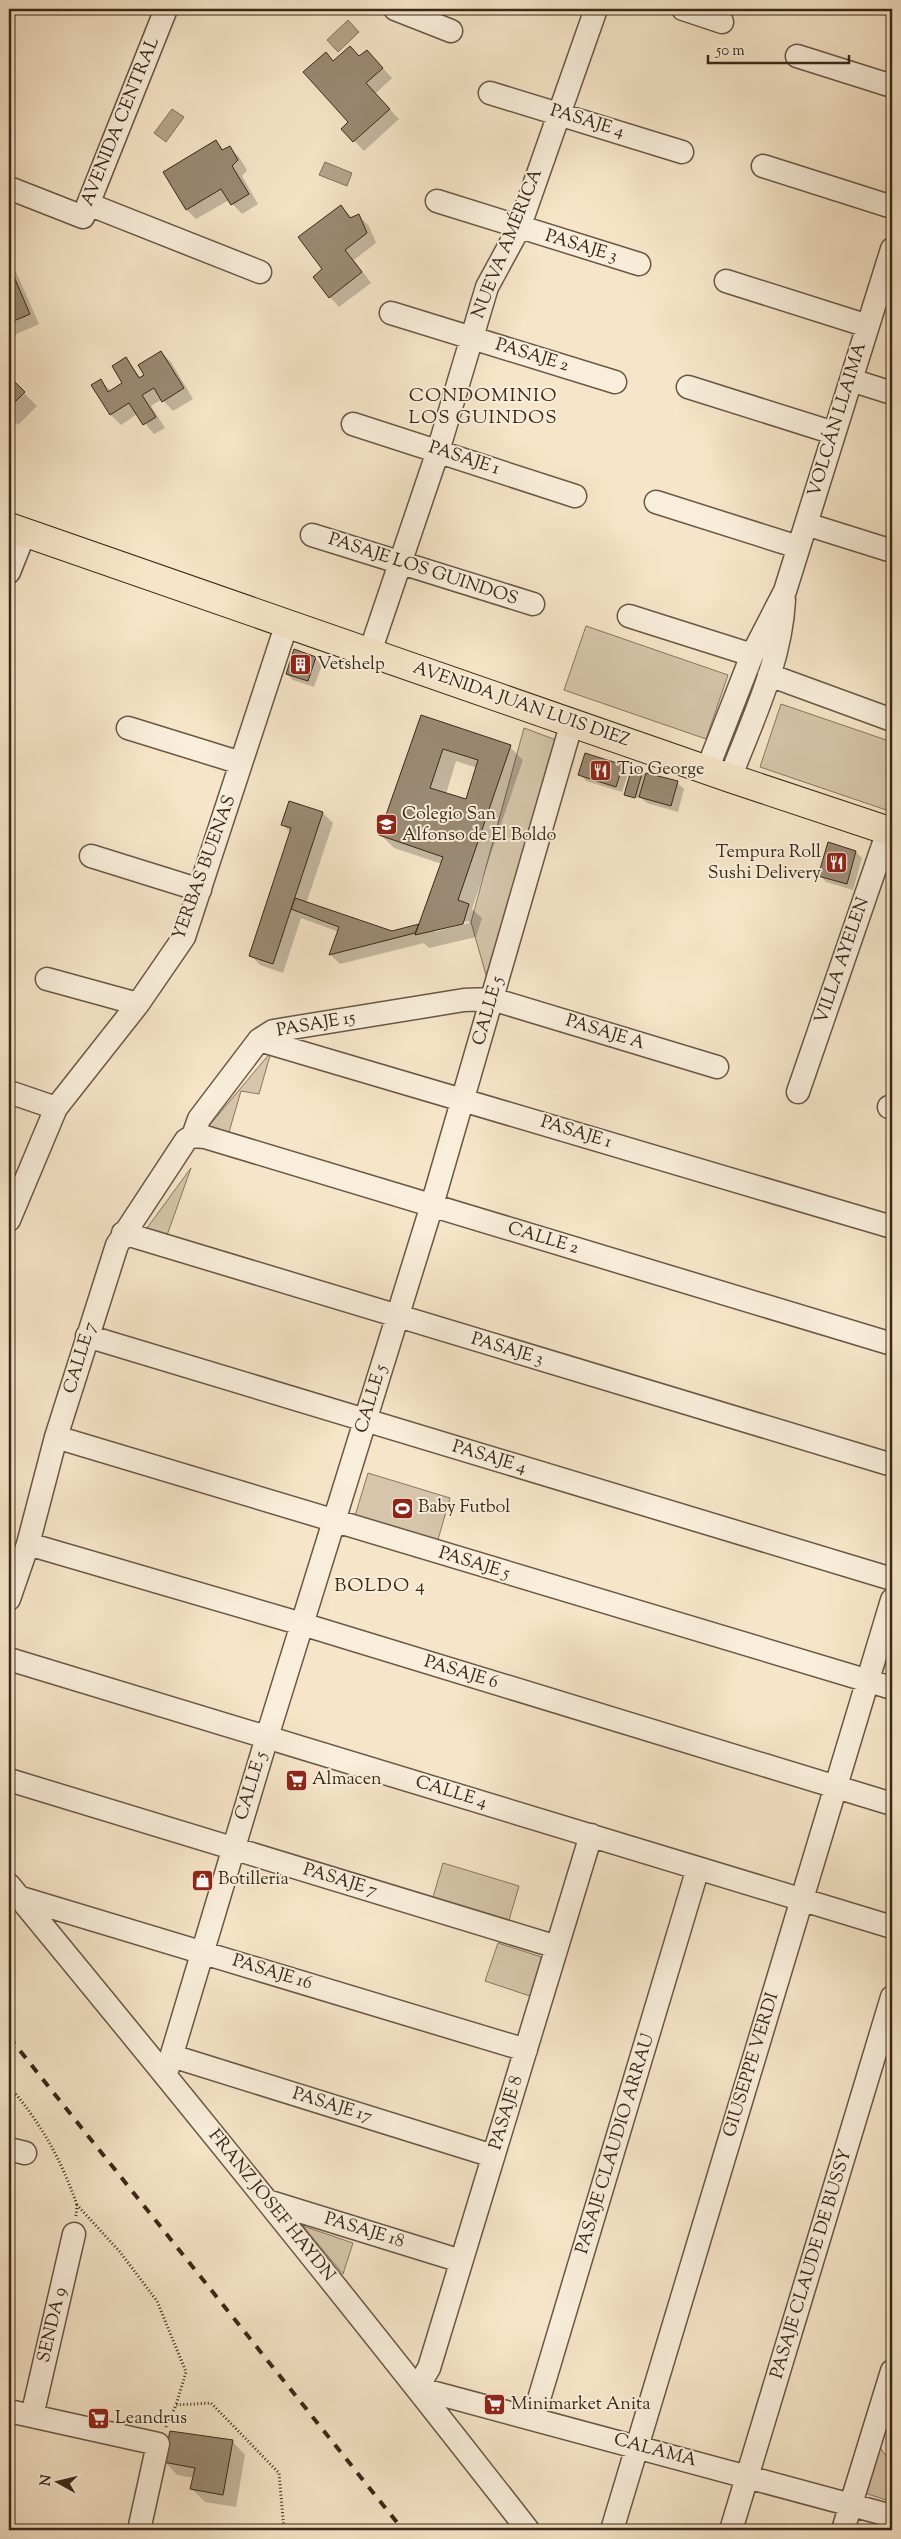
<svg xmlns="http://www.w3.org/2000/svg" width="901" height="2539" viewBox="0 0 901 2539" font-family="'Sorts Mill Goudy',serif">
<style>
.green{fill:#d6c5aa;stroke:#887661}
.water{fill:#b6a58c;stroke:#84735e}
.shadow{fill:#0003;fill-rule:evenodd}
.building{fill:#9b8a74;stroke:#392818;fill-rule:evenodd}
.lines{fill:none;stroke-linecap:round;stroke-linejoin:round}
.minor-casing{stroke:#685744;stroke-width:25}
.major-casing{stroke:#392818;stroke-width:30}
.path{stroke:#392818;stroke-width:3;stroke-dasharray:1 2.5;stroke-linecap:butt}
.minor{stroke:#f9eedb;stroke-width:22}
.major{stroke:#f6e5c8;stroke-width:28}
.rail{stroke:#392818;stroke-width:4;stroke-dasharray:9 9;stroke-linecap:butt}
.labels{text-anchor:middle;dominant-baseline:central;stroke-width:4;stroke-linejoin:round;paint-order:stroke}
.street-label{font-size:18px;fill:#392818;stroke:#f9eedb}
.poi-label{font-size:18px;fill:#392818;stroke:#f9eedb;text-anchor:start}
.neighbourhood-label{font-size:19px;letter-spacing:1px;fill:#392818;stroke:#f9eedb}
</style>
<rect width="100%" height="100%" fill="#f6e5c8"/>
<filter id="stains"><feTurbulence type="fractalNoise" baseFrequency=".004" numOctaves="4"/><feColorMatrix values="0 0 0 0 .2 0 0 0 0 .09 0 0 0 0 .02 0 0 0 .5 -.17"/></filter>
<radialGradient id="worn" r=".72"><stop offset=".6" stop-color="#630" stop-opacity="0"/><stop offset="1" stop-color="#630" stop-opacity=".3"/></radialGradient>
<!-- green -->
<path class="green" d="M586 626 728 675 706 739 564 690Z
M781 704 892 742V812L760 767Z
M524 728 567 744 488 982 471 922Z
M271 1052 259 1094 241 1091 229 1132 208 1127Z
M191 1168 166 1238 144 1232Z
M368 1473 450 1498 437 1543 354 1519Z
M443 1863 519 1886 507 1927 431 1904Z
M498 1943 548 1959 536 1998 485 1981Z
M303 2226 353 2243 343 2274Z
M876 2442 892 2464V2502L859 2491Z"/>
<!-- water -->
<path class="water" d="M348 20 359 32 338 52 327 40Z
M172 109 184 117 166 142 154 133Z
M325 162 352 173 347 186 319 175Z"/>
<!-- shadow -->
<path class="shadow" d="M326 54 334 62 360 57 376 61 392 78 375 94 399 119 364 151 343 129 350 122Z
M216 142 224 150 229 147 239 157 247 170 242 176 258 204 242 214 229 200 196 219 187 210Z
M341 206 352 218 359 216 369 226 376 243 354 260 371 283 339 307 330 297 324 270Z
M9 256 39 324 12 336 9 332Z
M161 352 171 362 193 399 173 411 162 399 151 406 165 428 154 434 137 414 121 425 111 415 93 385 101 381 111 391 124 383 126 359 141 378Z
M9 378 37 406 18 425 9 416Z
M315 658 322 665 314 687 293 680 287 674Z
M422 716 510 747 523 760 472 909 482 918 476 937 429 948 424 943 340 964 331 955 339 932 301 918 283 973 260 965 251 955 291 833 283 825 290 802 323 813 333 823 306 904 392 932 420 925 442 864 394 848 381 835ZM456 761 477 768 467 801 446 794ZM469 921V923L434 932V929Z
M622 766 628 773 622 792 586 781 580 774Z
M642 771 646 775 677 783 684 789 678 812 647 803 639 796V798L626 795Z
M829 844 856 852 862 858 853 890 826 882 820 875Z
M232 2441 245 2455 236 2507 205 2502 192 2489 194 2478 177 2475 164 2461Z"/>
<!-- building -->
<path class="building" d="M350 46 359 56 367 50 383 68 366 83 390 109 353 142 341 129 348 122 303 72 326 52 333 61Z
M216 140 222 150 230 146 238 160 232 166 249 194 231 205 221 189 186 210 163 172Z
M341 205 350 218 359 214 367 233 345 250 362 272 329 298 313 277 322 269 298 237Z
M9 265 30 314 9 323Z
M161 351 184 388 162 402 154 388 142 395 156 417 143 425 129 403 110 415 91 385 101 379 108 392 122 383 112 366 126 357 139 378 144 375 138 365Z
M9 376 25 392 9 408Z
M294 649 316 657 308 681 286 674Z
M421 715 511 745 458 900 469 904 463 924 415 935 443 857 379 835ZM443 749 478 760 466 799 430 788Z
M585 753 623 765 616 787 578 775Z
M632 767 643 770 635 798 624 795Z
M646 773 678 781 671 806 639 797Z
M289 801 323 812 273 964 249 956 291 828 281 825Z
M828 842 856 851 847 884 818 876Z
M295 898 392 931 419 924 415 933 329 955 339 927 291 909Z
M170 2431 233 2440 223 2495 190 2489 195 2468 163 2462Z"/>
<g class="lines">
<defs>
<path id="minor" d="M395 9 451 31
M683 9 722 22
M797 56 892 86
M490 93 682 152
M763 166 892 207
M9 188 83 217 166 9
M437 201 639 264
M88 204 260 272
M726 281 868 326
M391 313 615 382
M851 380 892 393
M688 387 834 433
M353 424 575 496
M656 502 798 547
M806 524 892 551
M312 535 533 604
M9 572 25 532
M629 616 752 655
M370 652 438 451 487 287 519 228 596 9
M769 675 892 720
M128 728 241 763
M707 770 752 655 785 591 892 249
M730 778C752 721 781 662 784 600
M91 856 200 890
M47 979 138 1004
M259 1040 892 1227
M9 1092 56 1108
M798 1092 888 831
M889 1107 892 1108
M193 1136 205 1137 892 1344
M193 1136 199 1119 259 1040 273 1031 464 1000 492 999 717 1067
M9 1220 56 1108 138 1004 184 937 287 623
M123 1233 892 1465
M87 1336 892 1579
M56 1437 892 1688
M28 1544 302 1624 892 1804
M9 1599 28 1544 56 1437 117 1245 186 1140 193 1136
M9 1659 892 1927
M9 1780 557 1947
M591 1835 429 2368 417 2388 892 2516
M9 1885C185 2098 358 2312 528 2530
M18 1897 526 2050
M172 2056 493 2156
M166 2074 267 1737 432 1205 572 722
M9 2149 25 2153
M267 2201 461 2261
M9 2411 158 2444 139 2530
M32 2416 74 2234
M533 2419 698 1868
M612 2530 892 1600
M731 2530 892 1997
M843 2530 892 2371"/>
<path id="major" d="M9 527 730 778 892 832"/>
</defs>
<!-- minor casing -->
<use href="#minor" class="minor-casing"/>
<!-- major casing -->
<use href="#major" class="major-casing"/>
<!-- path -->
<path class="path" d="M9 2086C41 2123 61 2159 77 2205
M76 2216 77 2205 120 2252 157 2301 186 2372 176 2405
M166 2427 176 2405 211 2403 279 2473 284 2530"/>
<!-- minor -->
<use href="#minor" class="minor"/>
<!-- major -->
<use href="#major" class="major"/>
<!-- rail -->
<path class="rail" d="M9 2037 403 2530"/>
</g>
<!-- icons -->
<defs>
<symbol id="building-square" viewBox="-11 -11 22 22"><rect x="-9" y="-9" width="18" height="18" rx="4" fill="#8f2418" stroke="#f9eedb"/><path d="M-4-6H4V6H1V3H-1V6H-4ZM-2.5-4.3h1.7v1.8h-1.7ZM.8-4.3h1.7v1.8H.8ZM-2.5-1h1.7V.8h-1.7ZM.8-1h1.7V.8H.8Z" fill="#fff"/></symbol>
<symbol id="restaurant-square" viewBox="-11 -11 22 22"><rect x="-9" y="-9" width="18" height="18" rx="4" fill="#8f2418" stroke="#f9eedb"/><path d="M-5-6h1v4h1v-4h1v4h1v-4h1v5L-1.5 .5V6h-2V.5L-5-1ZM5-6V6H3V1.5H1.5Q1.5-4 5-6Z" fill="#fff"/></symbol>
<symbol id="school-square" viewBox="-11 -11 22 22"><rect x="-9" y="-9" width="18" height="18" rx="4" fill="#8f2418" stroke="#f9eedb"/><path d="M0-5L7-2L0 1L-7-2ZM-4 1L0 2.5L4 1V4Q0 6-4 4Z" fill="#fff"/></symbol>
<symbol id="stadium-square" viewBox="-11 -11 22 22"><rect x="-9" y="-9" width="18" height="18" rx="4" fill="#8f2418" stroke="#f9eedb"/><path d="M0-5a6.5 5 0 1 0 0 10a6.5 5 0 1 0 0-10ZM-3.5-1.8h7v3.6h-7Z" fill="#fff"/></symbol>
<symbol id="supermarket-square" viewBox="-11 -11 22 22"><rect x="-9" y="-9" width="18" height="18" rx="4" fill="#8f2418" stroke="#f9eedb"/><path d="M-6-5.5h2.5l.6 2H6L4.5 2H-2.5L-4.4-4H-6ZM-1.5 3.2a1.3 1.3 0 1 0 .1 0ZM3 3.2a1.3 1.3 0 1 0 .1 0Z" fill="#fff"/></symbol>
<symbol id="shop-square" viewBox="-11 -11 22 22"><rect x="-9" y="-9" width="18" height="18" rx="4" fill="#8f2418" stroke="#f9eedb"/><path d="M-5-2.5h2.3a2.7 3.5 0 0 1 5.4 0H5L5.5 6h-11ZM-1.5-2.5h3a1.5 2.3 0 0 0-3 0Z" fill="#fff"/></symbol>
</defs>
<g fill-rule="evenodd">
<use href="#building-square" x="288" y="652" width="25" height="25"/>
<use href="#restaurant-square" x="588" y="758" width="25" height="25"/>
<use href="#school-square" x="374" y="812" width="25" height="25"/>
<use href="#restaurant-square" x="824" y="850" width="25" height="25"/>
<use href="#stadium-square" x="390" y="1496" width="25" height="25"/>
<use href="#supermarket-square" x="284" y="1768" width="25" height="25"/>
<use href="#shop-square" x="190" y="1868" width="25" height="25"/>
<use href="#supermarket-square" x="482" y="2392" width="25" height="25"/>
<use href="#supermarket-square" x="86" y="2406" width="25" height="25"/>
</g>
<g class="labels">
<!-- street labels -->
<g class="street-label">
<text transform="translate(121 122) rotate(-68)">AVENIDA CENTRAL</text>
<text transform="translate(587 122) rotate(17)">PASAJE 4</text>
<text transform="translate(508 244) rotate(-68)">NUEVA AMÉRICA</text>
<text transform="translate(581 247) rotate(17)">PASAJE 3</text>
<text transform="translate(532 356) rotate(17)">PASAJE 2</text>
<text transform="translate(838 420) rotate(-73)">VOLCÁN LLAIMA</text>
<text transform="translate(464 459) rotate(18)">PASAJE 1</text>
<text transform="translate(423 570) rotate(18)">PASAJE LOS GUINDOS</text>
<text transform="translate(521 705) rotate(19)">AVENIDA JUAN LUIS DIEZ</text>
<text transform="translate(205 868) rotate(-70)">YERBAS BUENAS</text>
<text transform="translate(843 961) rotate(-71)">VILLA AYELEN</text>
<text transform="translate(489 1011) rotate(-74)">CALLE 5</text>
<text transform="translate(316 1025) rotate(-10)">PASAJE 15</text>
<text transform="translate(605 1033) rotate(17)">PASAJE A</text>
<text transform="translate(576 1133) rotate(17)">PASAJE 1</text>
<text transform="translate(543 1239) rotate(17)">CALLE 2</text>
<text transform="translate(507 1350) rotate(17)">PASAJE 3</text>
<text transform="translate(81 1358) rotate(-73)">CALLE 7</text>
<text transform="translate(372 1399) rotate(-73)">CALLE 5</text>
<text transform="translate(489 1458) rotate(17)">PASAJE 4</text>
<text transform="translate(474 1564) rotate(17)">PASAJE 5</text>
<text transform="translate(461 1673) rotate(17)">PASAJE 6</text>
<text transform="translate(252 1786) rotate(-73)">CALLE 5</text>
<text transform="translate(451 1793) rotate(17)">CALLE 4</text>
<text transform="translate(340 1881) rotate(17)">PASAJE 7</text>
<text transform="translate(272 1973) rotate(17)">PASAJE 16</text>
<text transform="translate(752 2065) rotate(-73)">GIUSEPPE VERDI</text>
<text transform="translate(332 2106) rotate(17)">PASAJE 17</text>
<text transform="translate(507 2113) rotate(-73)">PASAJE 8</text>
<text transform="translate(616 2144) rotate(-73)">PASAJE CLAUDIO ARRAU</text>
<text transform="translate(271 2206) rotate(51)">FRANZ JOSEF HAYDN</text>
<text transform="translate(364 2231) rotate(17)">PASAJE 18</text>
<text transform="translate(812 2264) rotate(-73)">PASAJE CLAUDE DE BUSSY</text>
<text transform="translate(53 2325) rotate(-77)">SENDA 9</text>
<text transform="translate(655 2451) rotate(15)">CALAMA</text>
</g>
<!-- poi labels -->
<g class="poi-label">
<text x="317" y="665">Vetshelp</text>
<text x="617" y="770">Tio George</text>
<text x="402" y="815">Colegio San<tspan x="402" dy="21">Alfonso de El Boldo</tspan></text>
<text x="821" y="853" text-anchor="end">Tempura Roll<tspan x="821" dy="21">Sushi Delivery</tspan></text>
<text x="418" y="1508">Baby Futbol</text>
<text x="312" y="1780">Almacen</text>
<text x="218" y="1880">Botilleria</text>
<text x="511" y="2405">Minimarket Anita</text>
<text x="115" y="2419">Leandrus</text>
</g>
<!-- neighbourhood labels -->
<g class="neighbourhood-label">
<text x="483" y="396">CONDOMINIO<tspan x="483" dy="22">LOS GUINDOS</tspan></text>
<text x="380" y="1586">BOLDO 4</text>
</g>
</g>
<!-- margin -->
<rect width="901" height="2539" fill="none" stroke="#f6e5c8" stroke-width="30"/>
<rect x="10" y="10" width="881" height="2519" fill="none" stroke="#392818" stroke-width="2.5"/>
<rect x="15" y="15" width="871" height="2509" fill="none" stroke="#392818"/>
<!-- north arrow -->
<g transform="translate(58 2482) rotate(278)" stroke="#f9eedb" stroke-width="4" paint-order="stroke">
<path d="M0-4L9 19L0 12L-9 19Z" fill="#392818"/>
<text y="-8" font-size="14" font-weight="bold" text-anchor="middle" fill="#392818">N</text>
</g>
<!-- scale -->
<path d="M708 55v8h141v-8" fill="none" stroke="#392818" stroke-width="2.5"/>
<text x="716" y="55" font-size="15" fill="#392818" stroke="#f9eedb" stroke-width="4" paint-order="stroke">50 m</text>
<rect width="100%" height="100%" filter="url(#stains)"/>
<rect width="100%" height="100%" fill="url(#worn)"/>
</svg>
